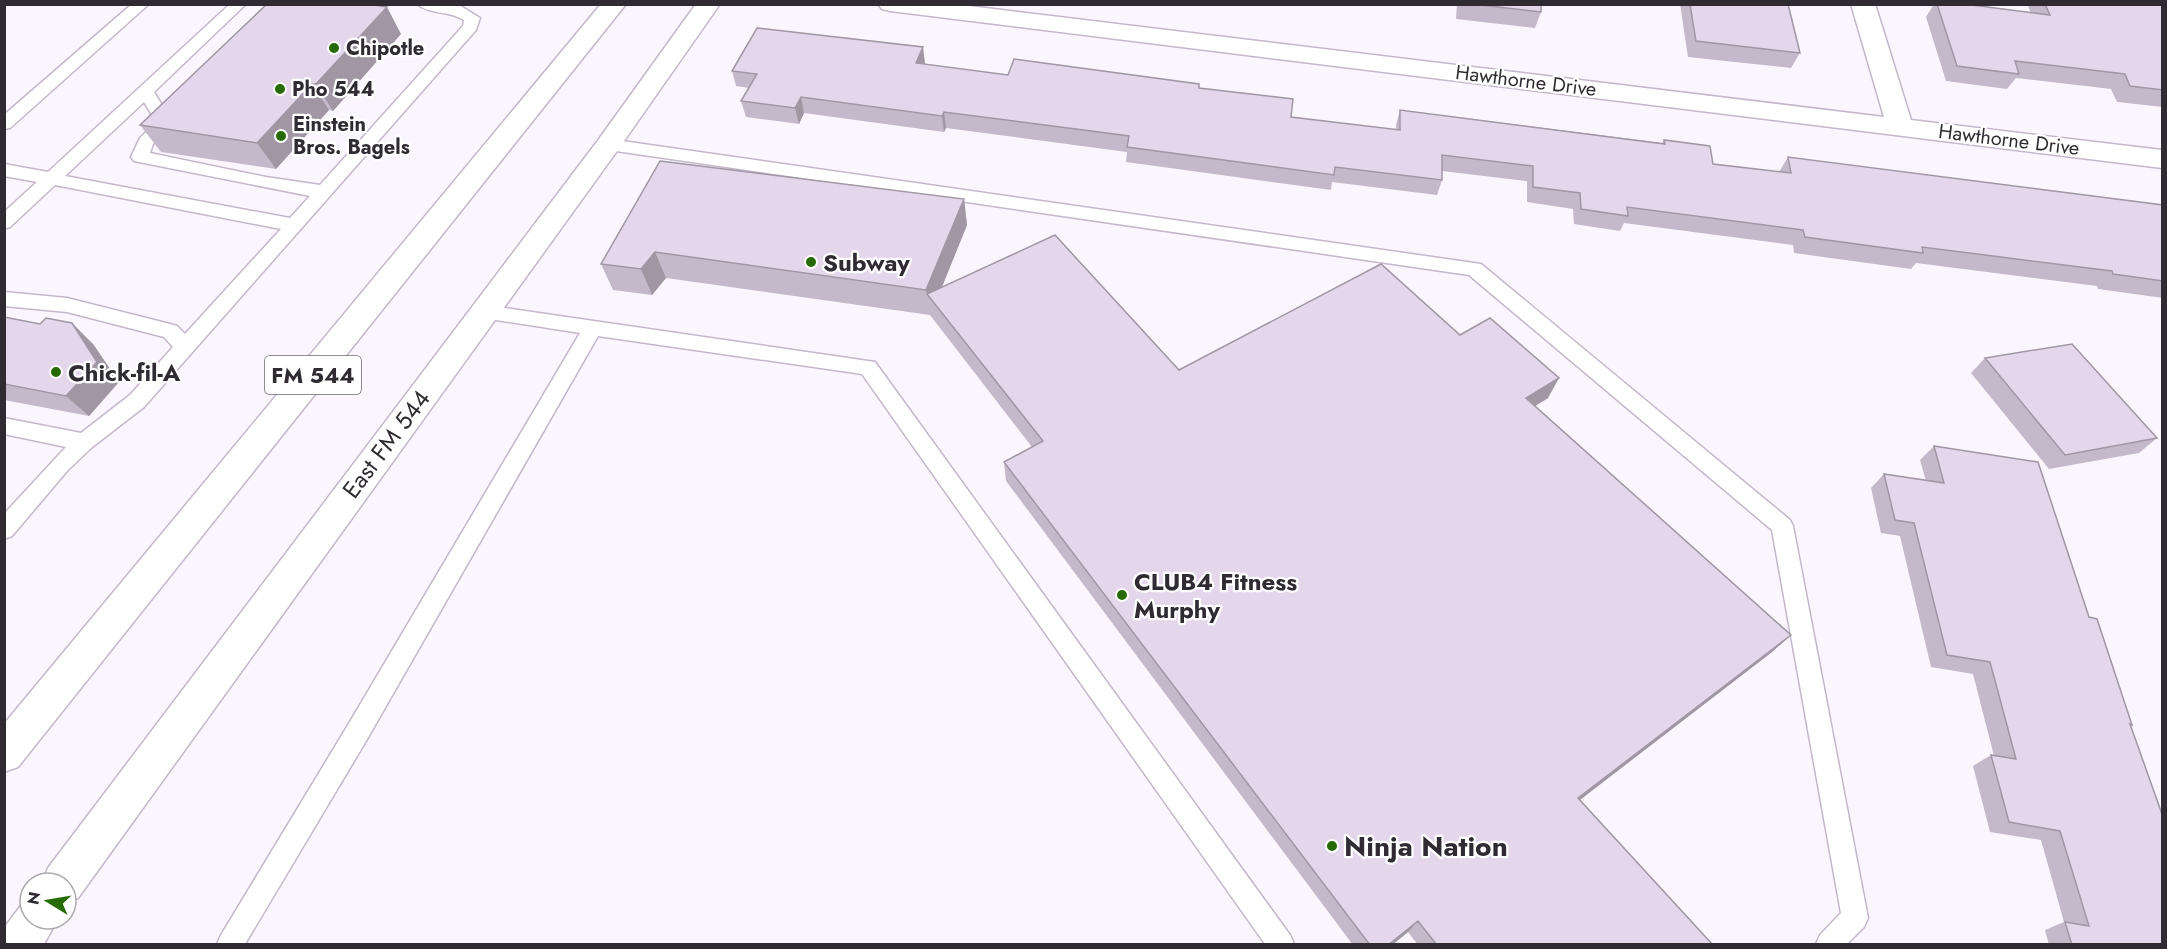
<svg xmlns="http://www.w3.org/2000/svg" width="2167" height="949" viewBox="0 0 2167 949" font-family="Jost,sans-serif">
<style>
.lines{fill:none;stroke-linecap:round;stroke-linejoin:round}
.lane-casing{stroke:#c4b7cb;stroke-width:3}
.street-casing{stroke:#c4b7cb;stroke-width:3}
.primary-casing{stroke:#c4b7cb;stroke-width:3}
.lane{fill:#fff;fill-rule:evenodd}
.street{fill:#fff;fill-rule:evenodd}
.primary{fill:#fff;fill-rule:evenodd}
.wall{fill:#c4b9ca}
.shaded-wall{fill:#a096a4}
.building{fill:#e4d7eb;stroke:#a096a4;stroke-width:1.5}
.poi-dot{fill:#256a03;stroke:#fff;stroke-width:2}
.labels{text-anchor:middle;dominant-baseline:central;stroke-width:4.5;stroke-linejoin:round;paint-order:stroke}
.far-poi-label{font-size:20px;font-weight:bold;fill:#302b33;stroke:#fff;text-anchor:start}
.far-street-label{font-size:20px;fill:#302b33;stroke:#fff}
.shield{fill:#fff;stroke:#6e6b70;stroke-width:1.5}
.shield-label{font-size:22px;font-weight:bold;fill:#302b33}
.poi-label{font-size:24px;font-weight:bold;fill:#302b33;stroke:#fff;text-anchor:start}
.street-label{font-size:24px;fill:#302b33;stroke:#fff}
.near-poi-label{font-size:28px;font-weight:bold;fill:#302b33;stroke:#fff;text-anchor:start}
</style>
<rect width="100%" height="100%" fill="#fbf6fe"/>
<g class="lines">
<defs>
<path id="lane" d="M132 4H149L10 128 4 129V115Z
M230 4H246L154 92 173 123 153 144 150 153 266 177 320 185 463 26 464 20C450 11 428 14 417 4L459 5 480 18 476 30 144 407 91 448 67 471 12 536 4 539V514L66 447 4 434V418L81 433 130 395 173 347 164 337 67 312 4 306V292L67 298 170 324 177 326 185 334 281 229 55 185 10 227 4 229V212L37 182 4 176V164L48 172ZM144 102 156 122 140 138 131 157 134 161 310 196 290 218 65 176Z
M608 139 1481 264 1790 520 1793 526 1868 918 1864 927 1847 944H1816L1820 935 1841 913 1772 530 1469 275 602 149 600 145 602 141Z
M484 305 875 362 1290 935 1294 944H1265L862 374 598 336 366 741 245 944H217L221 935 348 725 580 333 477 317 475 312 477 307Z"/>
<path id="street" d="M878 4H953L1884 117 1851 4H1875L1911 120 2162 150V168L890 11 882 9Z"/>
<path id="primary" d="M601 4H626L18 767 4 772V724Z
M696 4H720L617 151 78 898 66 902V883H42L48 868 599 139Z
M30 901V919H58L44 944H4V928L22 904Z"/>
</defs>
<!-- lane casing -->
<use href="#lane" class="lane-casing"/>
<!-- street casing -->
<use href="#street" class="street-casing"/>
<!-- primary casing -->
<use href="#primary" class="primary-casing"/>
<!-- lane -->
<use href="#lane" class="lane"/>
<!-- street -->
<use href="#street" class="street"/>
<!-- primary -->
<use href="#primary" class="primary"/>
</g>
<!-- wall -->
<path class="wall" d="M1457 4H1541V12L1535 28 1456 19Z
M1680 4H1788L1800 53 1791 68 1688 57Z
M1934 4H1964L2031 13 2027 4H2163V107L2117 102 2111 89 2016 78 2007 89 1946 81 1926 17Z
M401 34 333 111 329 110 276 169 161 152 140 125Z
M925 63 924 65 1008 75 1199 88 1291 117 1396 130V125L1400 110 1662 143 1664 140 1713 164 1779 172 1788 157 2163 205V298L2098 289 2097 286 1916 263 1911 269 1794 253 1793 245 1624 223 1620 231 1574 224 1573 209 1527 202V181L1442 171V180L1437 195 1332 182 1331 190 1126 162 1127 152 946 128 944 132 804 113 799 124 746 117 741 101 749 88 736 86 732 71Z
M660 161 964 199 967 225 942 287 1179 370 1460 335 1548 398 1535 406 1791 635 1772 652 1580 800 1713 945H1418L1408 932 1392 945H1353L1006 481 1004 462 1032 447 930 315 666 278 652 295 613 290 601 264Z
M4 317 93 344 119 382 89 416 4 400Z
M1985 358 2157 438 2139 453 2049 469 1971 373Z
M1934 446 2089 617 2132 725 2131 726 2163 945H2049L2045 930 2064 922 2041 840 1990 832 1973 766 1991 755 1994 756 1973 674 1931 667 1900 536 1881 533 1871 488 1884 474 1926 481 1920 460Z"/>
<!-- shaded-wall -->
<path class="shaded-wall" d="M387 7 401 34 333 111 316 84Z
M923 47 925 63 918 79 916 63Z
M312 84 329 110 276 169 257 143Z
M801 97 804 113 799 124 795 108Z
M944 112 946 128 944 132 942 116Z
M964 199 967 225 935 304 927 294 926 290Z
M655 252 666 278 652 295 641 269Z
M72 323 93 344 119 382 89 416 66 396Z
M1559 378 1548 398 1516 418 1526 398Z
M1791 635 1772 652 1564 812 1578 798Z
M1418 921 1408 932 1392 945H1388Z"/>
<!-- building -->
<path class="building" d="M267 4H368L387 7 316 84H312L257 143 140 125Z
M1473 4H1541V12Z
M1690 4H1788L1800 53 1696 41Z
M1937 4H1964L2050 15 2045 4H2163V90L2130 86 2125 74 2015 61 2019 74 1957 66Z
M757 28 923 47 916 63 1008 75 1014 59 1199 84V88L1293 99 1291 117 1400 130V110L1665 144 1664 140 1710 146 1713 164 1791 173 1788 157 2163 205V281L2113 274 2112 271 1922 247 1923 253 1805 237 1803 230 1627 207 1628 216 1581 209 1580 193 1533 187V166L1442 155V180L1335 167 1334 175 1127 147 1129 136 944 112 942 116 801 97 795 108 741 101 757 74 732 71Z
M660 161 964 199 926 290 655 252 641 269 601 264Z
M1055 235 1179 370 1381 264 1460 335 1490 318 1559 378 1526 398 1791 635 1578 798 1713 945H1437L1418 921 1388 945H1370L1004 462 1043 441 927 294Z
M4 317 40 324 46 318 72 323 97 362 66 396 4 384Z
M2072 344 2157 438 2065 455 1985 358Z
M1934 446 2038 462 2089 617 2097 619 2132 725 2130 724 2163 817V945H2072L2065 922 2089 926 2060 831 2009 822 1991 755 2016 759 1990 662 1947 655 1914 523 1895 520 1884 474 1944 483Z"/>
<!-- markers -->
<g class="poi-dot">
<circle cx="334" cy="48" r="6"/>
<circle cx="280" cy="89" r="6"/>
<circle cx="281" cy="136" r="6"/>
<circle cx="811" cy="262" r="6"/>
<circle cx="56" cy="372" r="6"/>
<circle cx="1122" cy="595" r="6"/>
<circle cx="1332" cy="846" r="6"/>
</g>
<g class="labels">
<!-- far-poi labels -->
<g class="far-poi-label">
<text x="346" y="48">Chipotle</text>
<text x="292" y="89">Pho 544</text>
<text x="293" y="124">Einstein<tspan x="293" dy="23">Bros. Bagels</tspan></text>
</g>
<!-- far-street labels -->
<g class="far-street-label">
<text transform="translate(1526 81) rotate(7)">Hawthorne Drive</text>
<text transform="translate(2009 140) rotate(7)">Hawthorne Drive</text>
</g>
<!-- shield labels -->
<rect class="shield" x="265" y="356" width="96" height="38" rx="4.5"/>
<g class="shield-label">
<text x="313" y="375">FM 544</text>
</g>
<!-- poi labels -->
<g class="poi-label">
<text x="823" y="262">Subway</text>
<text x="68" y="372">Chick-fil-A</text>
<text x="1134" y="581">CLUB4 Fitness<tspan x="1134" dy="28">Murphy</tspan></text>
</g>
<!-- street labels -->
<g class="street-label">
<text transform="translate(386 444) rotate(-53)">East FM 544</text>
</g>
<!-- near-poi labels -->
<g class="near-poi-label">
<text x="1344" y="846">Ninja Nation</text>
</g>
</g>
<!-- border -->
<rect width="2167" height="949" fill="none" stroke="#302b33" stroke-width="12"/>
<!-- north arrow -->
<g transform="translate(48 901) rotate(281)"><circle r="28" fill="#ffffff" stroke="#acaaad" stroke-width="1.5"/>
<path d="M0-4.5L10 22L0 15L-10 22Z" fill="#256a03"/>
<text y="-9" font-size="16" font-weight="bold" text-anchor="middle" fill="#302b33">N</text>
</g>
</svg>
